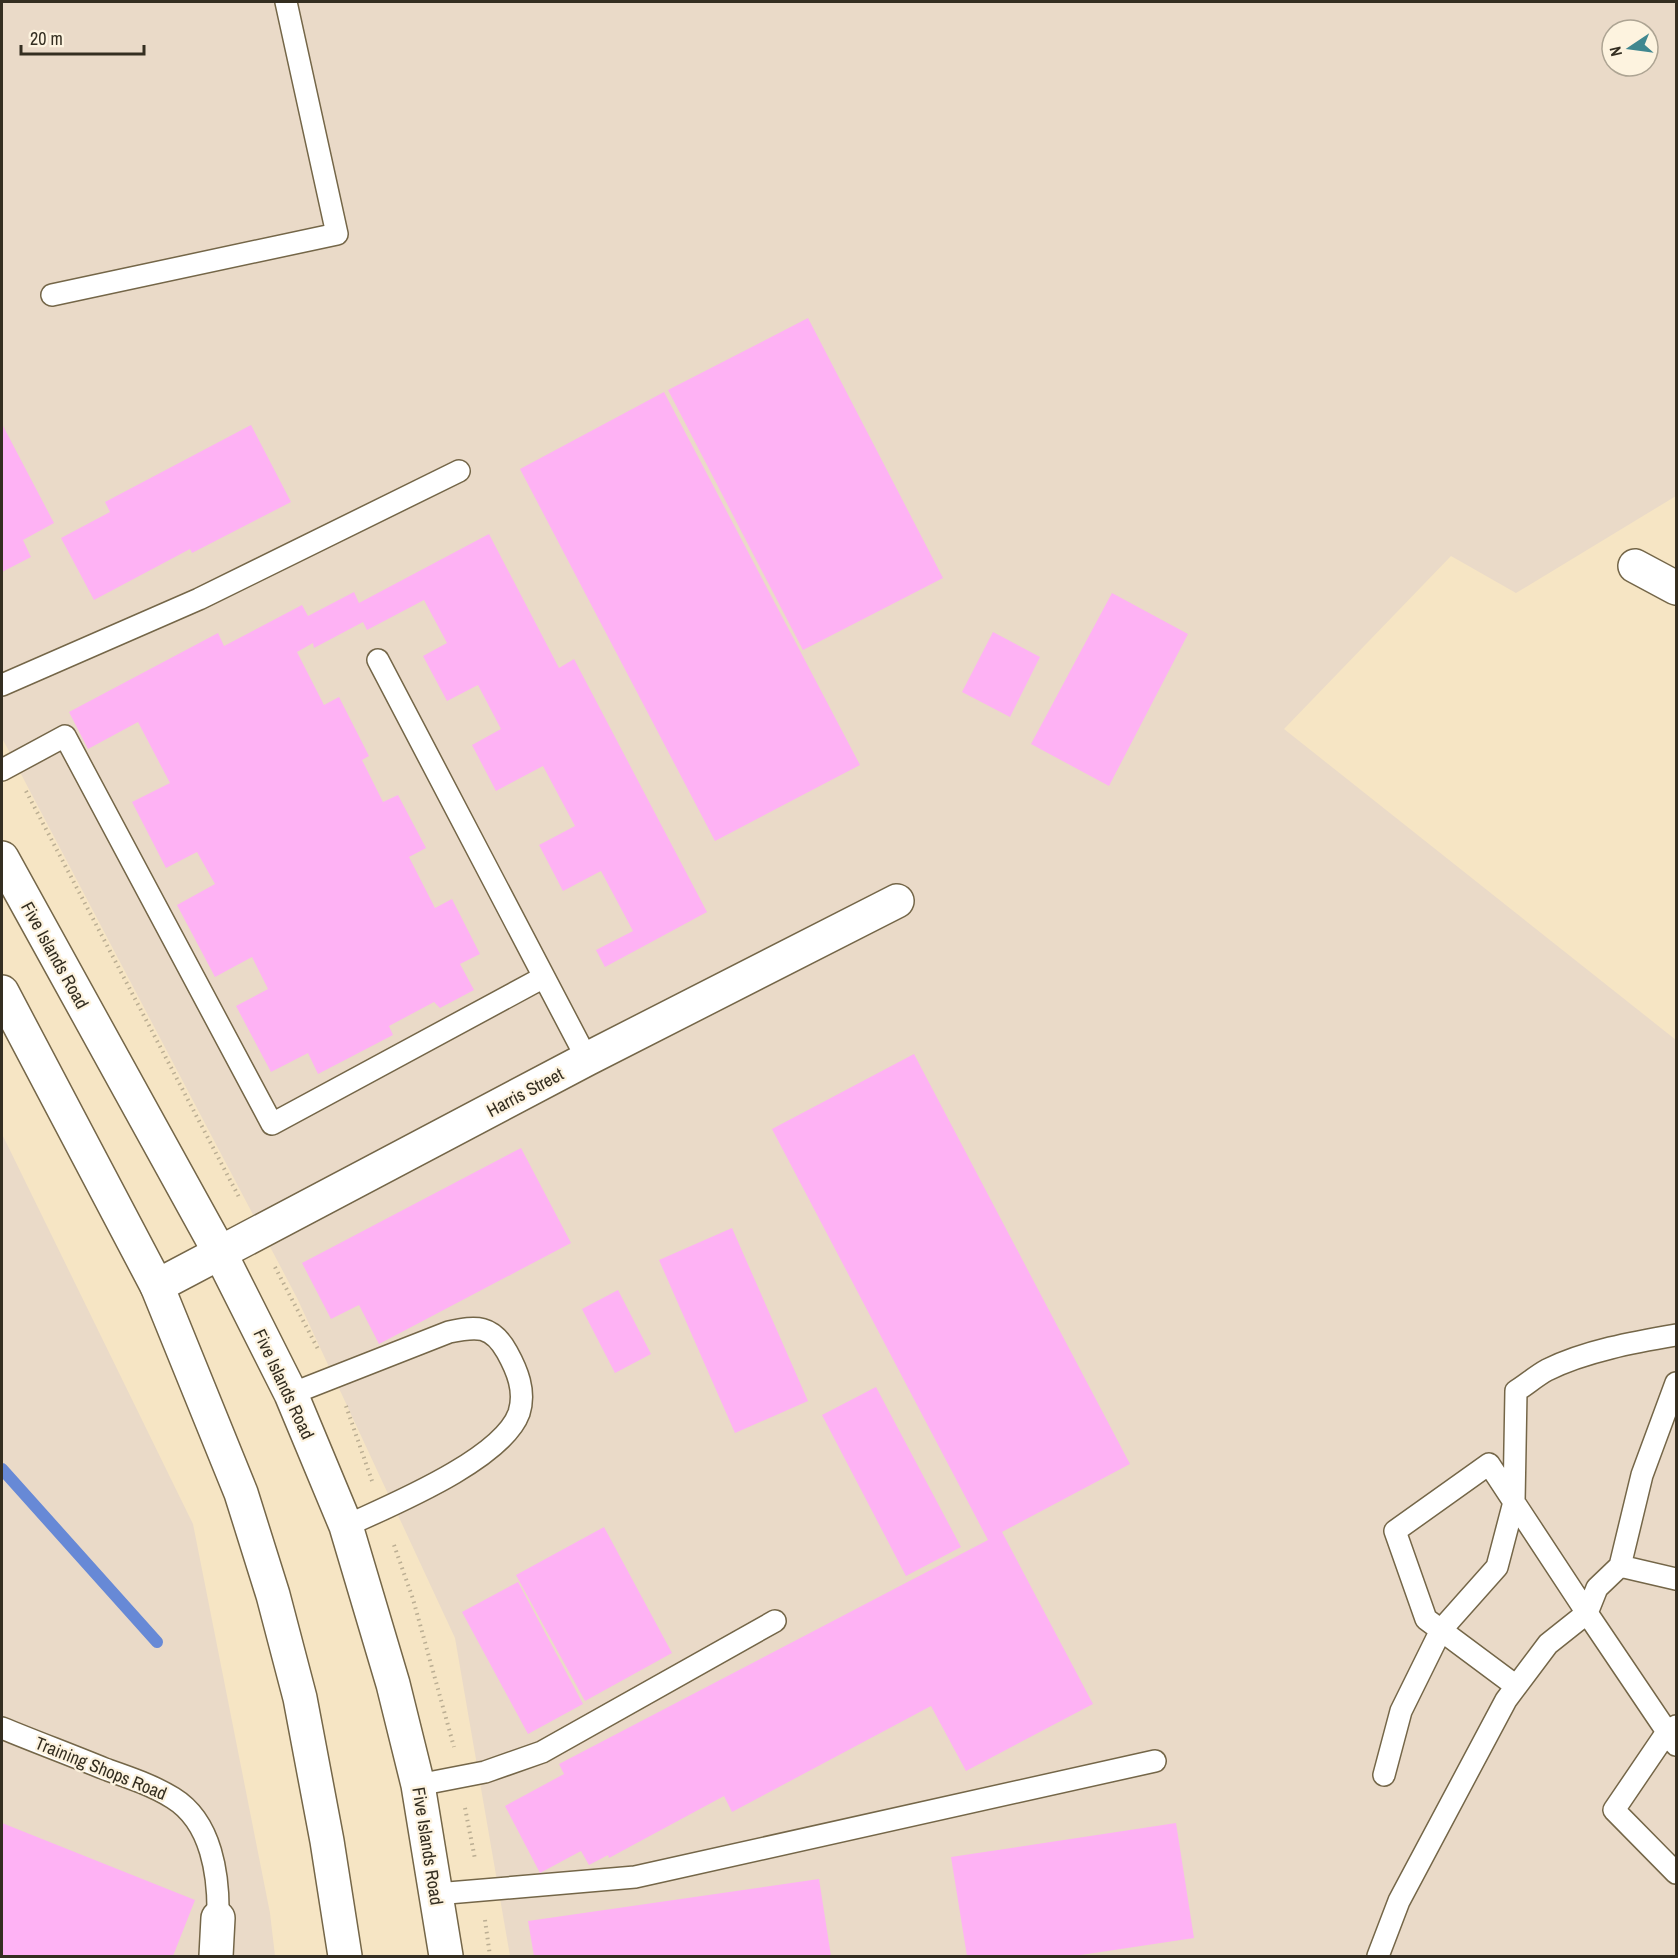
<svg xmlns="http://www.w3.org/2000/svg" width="1678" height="1958" viewBox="0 0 1678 1958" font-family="'Archivo Narrow',sans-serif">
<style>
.industrial{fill:#eadac8;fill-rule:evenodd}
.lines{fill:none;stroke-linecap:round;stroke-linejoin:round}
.stream{stroke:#6789d6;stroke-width:12}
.building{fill:#feb2f4}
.service-casing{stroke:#746648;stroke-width:24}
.minor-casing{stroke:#746648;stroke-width:36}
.secondary-casing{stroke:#746648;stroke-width:36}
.path{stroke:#bbae93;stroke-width:4;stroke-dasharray:1.5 4.5;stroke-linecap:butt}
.service{stroke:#fff;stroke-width:21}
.minor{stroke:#fff;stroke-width:33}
.secondary{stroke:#fff;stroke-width:33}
.labels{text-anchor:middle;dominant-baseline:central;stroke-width:4.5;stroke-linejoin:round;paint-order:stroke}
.street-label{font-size:18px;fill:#342e21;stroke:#fdf3df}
</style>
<rect width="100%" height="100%" fill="#f6e5c4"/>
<!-- industrial -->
<path class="industrial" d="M2 2H1676V496L1516 593 1451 556 1284 729 1676 1040V1956H510L455 1638 297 1298 2 738ZM1612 30H1648V66H1612Z
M2 1134 193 1524 270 1913 275 1956H2Z"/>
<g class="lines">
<!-- stream -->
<path class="stream" d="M2 1469 157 1642"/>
</g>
<!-- building -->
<path class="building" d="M808 318 943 578 803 650 668 390Z
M664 392 860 765 715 841 520 469Z
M2 424 54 523 23 540 31 557 2 572Z
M251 425 291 502 192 553 190 549 94 600 61 538 110 512 105 502Z
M489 534 559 668 574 659 707 912 605 967 596 950 633 931 601 871 563 891 539 845 575 826 543 766 496 791 472 745 501 729 478 685 447 701 423 656 447 643 424 600 367 630 363 622 314 648 313 643 297 652 324 705 339 697 369 756 362 760 383 802 398 795 426 848 409 857 435 908 452 899 480 954 460 964 474 990 440 1008 434 1002 389 1026 393 1035 318 1074 308 1053 271 1072 236 1006 268 989 252 957 215 977 177 905 215 884 197 852 166 868 132 802 170 783 138 722 88 749 69 712 218 633 224 646 302 605 308 616 354 592 359 603Z
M1112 593 1188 634 1109 786 1031 744Z
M993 632 1040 657 1010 717 962 692Z
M914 1054 1130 1464 1002 1532 1093 1704 966 1771 931 1706 732 1812 724 1796 609 1858 608 1855 589 1865 581 1851 540 1873 505 1806 564 1774 559 1764 988 1540 772 1129Z
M521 1148 571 1243 379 1344 359 1305 331 1319 302 1263Z
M732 1228 808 1401 735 1433 659 1260Z
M618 1290 651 1354 615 1373 582 1309Z
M876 1387 961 1547 906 1576 822 1415Z
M604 1527 672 1653 585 1701 516 1575Z
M518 1582 583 1704 528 1734 462 1612Z
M2 1823 195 1900 173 1956H2Z
M1176 1823 1194 1938 1074 1956H967L951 1857Z
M819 1879 831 1956H534L528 1921Z"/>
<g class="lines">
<defs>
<path id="service" d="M52 295 337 234 286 2
M378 660 587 1059
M2 685 199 599 459 471
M2 770 65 736 272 1124 544 977
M291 1394 449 1332C477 1326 492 1325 507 1352 517 1370 526 1391 519 1413 502 1460 389 1506 346 1526
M1620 1566 1676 1579
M1587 1613 1597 1588 1620 1566 1642 1475 1676 1383
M1516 1686 1426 1619 1395 1531 1489 1464 1587 1613
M1676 1726 1667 1732 1614 1810 1676 1873
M2 1728C36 1742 71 1755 105 1769 128 1777 152 1785 173 1798 212 1822 219 1876 218 1918
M1384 1775 1401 1711 1441 1630 1497 1567 1514 1502 1516 1391C1526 1385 1536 1376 1547 1370 1585 1351 1635 1342 1676 1335
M418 1785 485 1772 542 1752 775 1621
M436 1894 635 1877 1155 1761
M1378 1956 1399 1901 1506 1700 1548 1644 1587 1613 1676 1745"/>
<path id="minor" d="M1635 566 1676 588
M157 1286 587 1059 897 901
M216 1956 218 1918"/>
<path id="secondary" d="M2 858 220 1253 291 1394 346 1526 393 1684 418 1785 446 1956
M2 992 157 1286 241 1493 273 1595 300 1698 327 1841 345 1956"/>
</defs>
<!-- service casing -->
<use href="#service" class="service-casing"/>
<!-- minor casing -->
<use href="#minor" class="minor-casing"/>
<!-- secondary casing -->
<use href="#secondary" class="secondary-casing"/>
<!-- path -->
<path class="path" d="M26 791 240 1199
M275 1267 319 1351
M346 1406 372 1481
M394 1545 413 1599 454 1747
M465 1808 475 1859
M485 1920 490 1956"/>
<!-- service -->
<use href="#service" class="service"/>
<!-- minor -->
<use href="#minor" class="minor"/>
<!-- secondary -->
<use href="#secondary" class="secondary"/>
</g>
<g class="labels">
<!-- street labels -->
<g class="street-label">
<text transform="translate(55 955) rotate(61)">Five Islands Road</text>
<text transform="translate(525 1092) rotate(-28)">Harris Street</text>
<text transform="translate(284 1384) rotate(65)">Five Islands Road</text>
<text transform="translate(101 1768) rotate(22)">Training Shops Road</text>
<text transform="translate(428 1846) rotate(81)">Five Islands Road</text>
</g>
</g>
<!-- border -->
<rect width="1678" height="1958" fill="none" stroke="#342e21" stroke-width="6"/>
<!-- north arrow -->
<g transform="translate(1630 48) rotate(257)"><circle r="28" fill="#fdf3df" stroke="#ada493" stroke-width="1.5"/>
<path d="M0-4.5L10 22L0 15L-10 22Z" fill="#40878f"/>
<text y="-9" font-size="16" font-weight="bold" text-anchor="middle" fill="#342e21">N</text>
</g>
<!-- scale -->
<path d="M21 45v9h123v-9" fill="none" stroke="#342e21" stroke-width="3"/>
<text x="30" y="45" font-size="18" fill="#342e21" stroke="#fdf3df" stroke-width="4.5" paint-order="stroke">20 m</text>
</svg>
